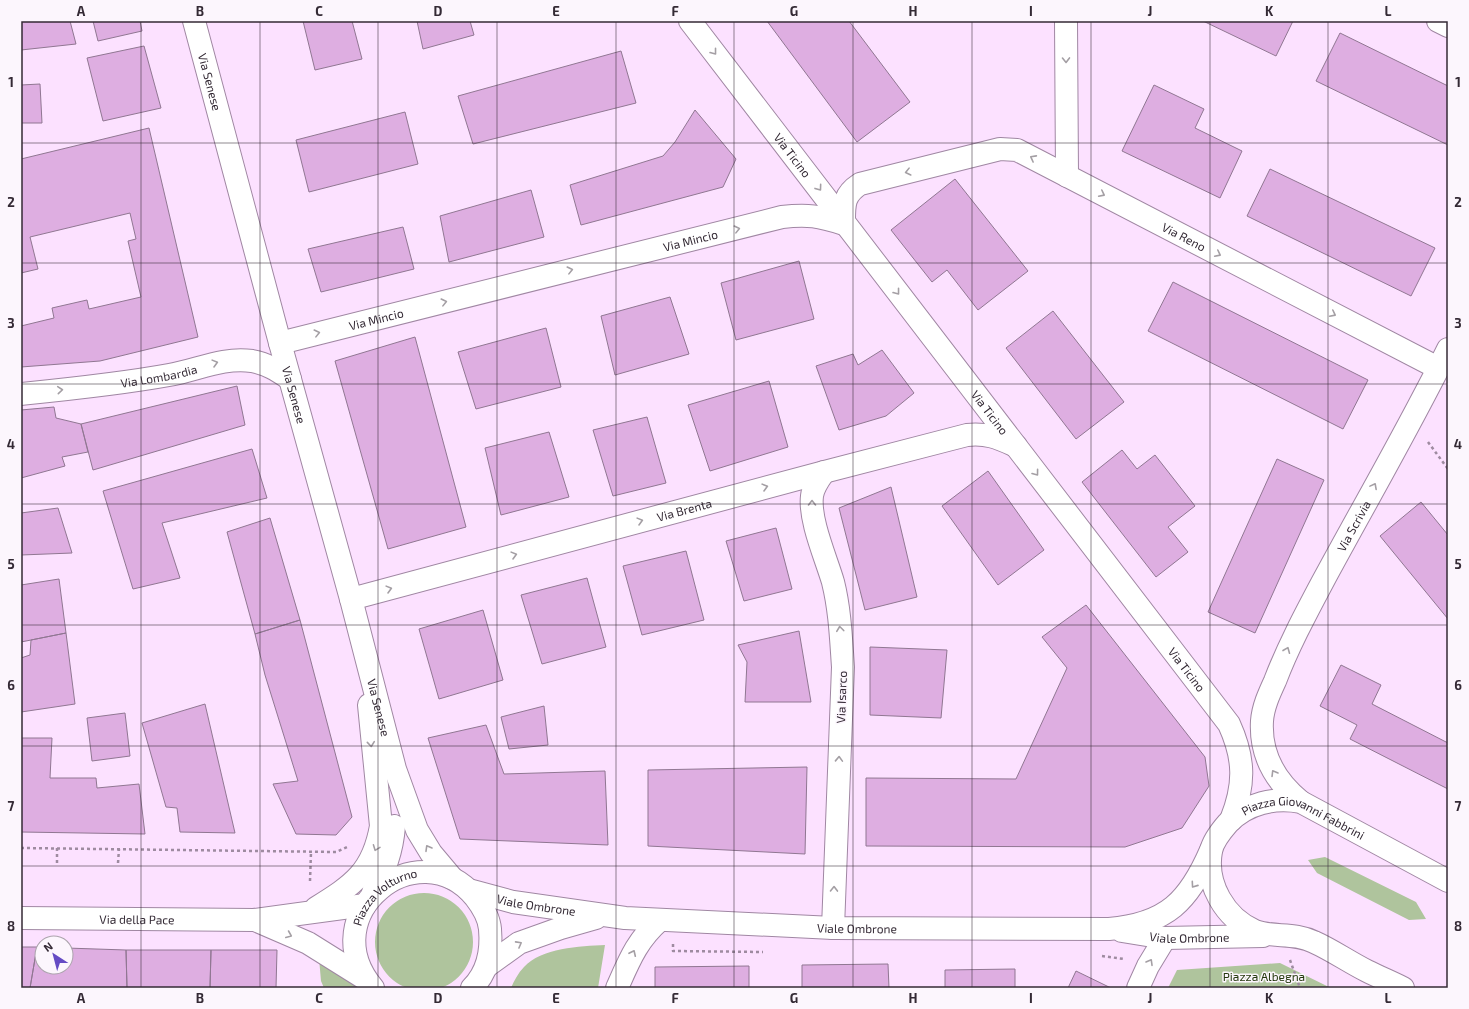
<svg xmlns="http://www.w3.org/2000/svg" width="1469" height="1009" viewBox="0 0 1469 1009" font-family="'Exo 2',sans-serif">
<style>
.green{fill:#afc49d}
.building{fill:#deaee1;stroke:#907792}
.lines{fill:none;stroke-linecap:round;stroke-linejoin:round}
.minor-casing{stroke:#a087a3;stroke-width:24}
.secondary-casing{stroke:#a087a3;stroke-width:24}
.path{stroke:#9e8ba0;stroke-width:2.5;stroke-dasharray:3 3;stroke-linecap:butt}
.minor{stroke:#fff;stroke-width:22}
.secondary{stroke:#fff;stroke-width:22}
.oneway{stroke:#a49fa4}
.grid{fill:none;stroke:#342a35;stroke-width:1;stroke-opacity:0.55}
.labels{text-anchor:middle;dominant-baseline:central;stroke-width:3;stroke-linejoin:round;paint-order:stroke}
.street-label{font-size:12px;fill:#342a35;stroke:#fcf6fd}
.park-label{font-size:12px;fill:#24380d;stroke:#fcf6fd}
.neatline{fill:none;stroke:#342a35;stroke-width:1.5}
.grid-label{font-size:13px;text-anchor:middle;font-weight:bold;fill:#342a35}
</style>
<rect width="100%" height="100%" fill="#fce1ff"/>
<!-- green -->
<path class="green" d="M1325 857 1416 902 1426 919 1409 920 1317 873 1308 860Z
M375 942a49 49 0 1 1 98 0a49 49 0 1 1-98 0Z
M605 945 598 988H511C514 981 518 973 524 967 541 948 580 946 605 945Z
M319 958 357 986 359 988H324L321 981Z
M1280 963 1331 988H1168L1177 970Z"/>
<!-- building -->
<path class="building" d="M21 21H70L76 44 21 50Z
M93 21H140L142 31 98 41Z
M303 21H352L362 59 315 70Z
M417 21H470L474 35 423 49Z
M767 21H849L910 102 857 142Z
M1203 21H1293L1276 56Z
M1340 33 1448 86V145L1316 81Z
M144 46 161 108 103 121 87 58Z
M621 51 636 103 473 144 458 96Z
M40 84 42 123H21V85Z
M1154 85 1204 109 1195 128 1242 151 1220 198 1122 151Z
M695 110 736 159 723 187 581 225 570 185 663 156 675 142Z
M405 112 418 164 309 192 296 140Z
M149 128 198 337 100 361 21 367V326L54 318 52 308 87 300 89 309 141 297 128 241 136 239 130 213 30 237 38 269 21 273V159Z
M1270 169 1435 248 1411 296 1247 216Z
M955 179 1028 271 978 310 947 270 932 282 891 230Z
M531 190 544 237 449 262 440 216Z
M403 227 414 269 321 292 308 249Z
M799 261 814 319 736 340 721 283Z
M1173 282 1368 380 1343 429 1148 331Z
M670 297 689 354 615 375 601 316Z
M1053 311 1124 402 1076 439 1006 348Z
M546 328 561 387 476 409 458 352Z
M415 337 466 527 388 549 335 361Z
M882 350 914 393 886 416 839 430 816 366 853 354 858 365Z
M769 381 788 447 710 471 688 405Z
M237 386 245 425 93 470 81 424Z
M54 407 56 418 81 424 88 452 62 457 65 466 21 478V410Z
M647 417 666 483 613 496 593 430Z
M549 432 569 497 501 515 485 448Z
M252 449 267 498 162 523 180 578 133 589 103 491Z
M1122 450 1137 469 1155 455 1195 506 1168 527 1188 552 1156 577 1082 482Z
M1277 459 1324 480 1255 633 1208 612Z
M988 471 1044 550 998 585 942 506Z
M891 487 917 597 865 610 839 508Z
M1421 502 1448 535V619L1380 536Z
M58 508 72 553 21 555V513Z
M270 518 300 620 255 634 227 532Z
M776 528 792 589 744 601 726 541Z
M686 551 704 620 642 635 623 566Z
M587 578 606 647 542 664 521 595Z
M59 579 66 633 21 642V585Z
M1086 605 1205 757 1209 786 1182 828 1125 847 866 846V778L1016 779 1067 668 1042 637Z
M483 610 503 680 439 699 419 629Z
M300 620 352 817 336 835 296 834 273 784 298 781 265 675 255 634Z
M799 631 811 702H745L747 662 738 645Z
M66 633 75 704 21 712V658L30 655 31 640Z
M870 647 947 650 941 718 870 715Z
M1341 665 1381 685 1372 704 1448 743V789L1350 739 1357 725 1320 706Z
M205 704 235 833 180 832 177 808 166 807 142 723Z
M544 706 548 745 509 749 501 717Z
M125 713 130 756 92 761 87 718Z
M486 725 504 774 605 771 608 845 460 839 428 738Z
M21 738H52L50 778H96L97 788 139 784 145 834 21 832Z
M807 767 805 854 648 846V770Z
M21 947H37L30 988H21Z
M37 947H42V967H66V948L126 950 127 988H30Z
M126 950H211L210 988H127Z
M211 950H277L276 988H210Z
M888 964 889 988H802V965Z
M749 966V988H655V967Z
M1015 969V988H945V970Z
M1076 971 1111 988H1068Z"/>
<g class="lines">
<defs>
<g id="minor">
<path id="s1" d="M690 21 1229 724C1245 759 1245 785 1231 820"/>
<path d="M1066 21 1067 176"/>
<path d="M1438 21 1448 26"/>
<path id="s2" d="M280 343 782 217C808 214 819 216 844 224 844 205 843 195 860 184L1000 149 1017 150 1438 368"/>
<path id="s3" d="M21 394C70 389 120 384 169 375 198 370 222 357 252 361 268 364 278 371 290 379"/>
<path d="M824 472C819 479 813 487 812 496 809 520 826 558 833 582 840 610 841 639 843 667L833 928"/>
<path id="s4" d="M351 599 824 472 967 435C988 433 998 438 1016 446"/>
<path id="s5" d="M1301 802C1275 781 1260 755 1262 721 1263 707 1269 694 1275 681 1288 647 1305 615 1322 583 1364 505 1409 428 1448 349"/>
<path d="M617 988C629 961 637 940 660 920"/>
<path d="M1138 988 1148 966 1165 938"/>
</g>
<g id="secondary">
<path id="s6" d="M194 21 280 343 351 599 395 769 417 830 431 853 452 878"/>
<path id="s7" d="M469 890 513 902 625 918 833 928 1109 929C1167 924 1189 901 1211 850"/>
<path d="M373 892C385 869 392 852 394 826"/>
<path d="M316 908C353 885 373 872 381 826L369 705"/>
<path id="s8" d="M21 918 254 920 365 905"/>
<path d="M255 920 308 943 364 978"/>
<path id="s9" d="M1122 931 1165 938 1263 936"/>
<path d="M487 966 519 943 561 928 596 918"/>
<path id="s10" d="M373 988C311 914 418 829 475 897 482 906 489 917 490 929 492 951 488 972 472 988"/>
<path id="s11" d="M1403 988C1391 982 1379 977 1367 971 1349 962 1332 950 1314 942 1294 932 1274 938 1255 931 1225 918 1205 884 1211 851 1213 841 1221 831 1228 823 1247 803 1275 797 1301 802L1448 881"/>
</g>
</defs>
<!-- minor casing -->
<use href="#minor" class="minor-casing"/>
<!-- secondary casing -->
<use href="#secondary" class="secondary-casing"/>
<!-- path -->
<path class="path" d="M1428 442 1448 469
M21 848 336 852 347 847
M57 848V863
M118 863 119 849
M310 881 311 852
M673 944V951L763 952
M1102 956 1124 959
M1290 960 1300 988"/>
<!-- minor -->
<use href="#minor" class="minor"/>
<!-- secondary -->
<use href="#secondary" class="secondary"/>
</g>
<!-- one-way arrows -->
<defs><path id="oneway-chevron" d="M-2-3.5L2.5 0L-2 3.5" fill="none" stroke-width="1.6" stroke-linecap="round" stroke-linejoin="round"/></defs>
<g class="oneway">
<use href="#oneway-chevron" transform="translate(714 52) rotate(52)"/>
<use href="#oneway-chevron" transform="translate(1066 60) rotate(89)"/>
<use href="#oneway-chevron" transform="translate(1033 158) rotate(-152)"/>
<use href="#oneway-chevron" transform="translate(908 172) rotate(166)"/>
<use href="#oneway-chevron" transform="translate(819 188) rotate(54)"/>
<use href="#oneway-chevron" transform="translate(1102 194) rotate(27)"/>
<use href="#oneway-chevron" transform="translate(737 229) rotate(-14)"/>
<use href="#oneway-chevron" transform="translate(1218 254) rotate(27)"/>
<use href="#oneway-chevron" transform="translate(570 270) rotate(-14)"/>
<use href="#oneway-chevron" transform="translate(897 292) rotate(52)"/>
<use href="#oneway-chevron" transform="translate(444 302) rotate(-14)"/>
<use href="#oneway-chevron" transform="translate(1333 314) rotate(27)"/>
<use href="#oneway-chevron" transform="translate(317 333) rotate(-14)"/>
<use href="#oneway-chevron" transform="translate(215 363) rotate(-15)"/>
<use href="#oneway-chevron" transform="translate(60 390) rotate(-5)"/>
<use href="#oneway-chevron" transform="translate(1036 473) rotate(53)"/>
<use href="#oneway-chevron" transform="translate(1374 486) rotate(-62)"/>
<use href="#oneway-chevron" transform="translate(765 487) rotate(-15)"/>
<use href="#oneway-chevron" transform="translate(812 503) rotate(-90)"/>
<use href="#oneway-chevron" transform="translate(640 521) rotate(-15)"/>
<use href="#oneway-chevron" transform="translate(514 555) rotate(-15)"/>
<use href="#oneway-chevron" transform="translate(389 589) rotate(-15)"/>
<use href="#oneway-chevron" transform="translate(840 629) rotate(-97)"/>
<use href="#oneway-chevron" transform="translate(1287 650) rotate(-68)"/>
<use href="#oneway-chevron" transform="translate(371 744) rotate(84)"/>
<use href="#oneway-chevron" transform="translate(839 759) rotate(-88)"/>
<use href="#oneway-chevron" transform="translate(1274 773) rotate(-121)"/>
<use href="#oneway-chevron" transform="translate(376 848) rotate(111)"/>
<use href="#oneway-chevron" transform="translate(428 848) rotate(-120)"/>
<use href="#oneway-chevron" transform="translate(1194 885) rotate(125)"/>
<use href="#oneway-chevron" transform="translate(834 889) rotate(-89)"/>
<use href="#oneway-chevron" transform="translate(289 935) rotate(23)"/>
<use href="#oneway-chevron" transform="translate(519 944) rotate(-29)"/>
<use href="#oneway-chevron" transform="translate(633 953) rotate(-65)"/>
<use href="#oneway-chevron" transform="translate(1150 962) rotate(-60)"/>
</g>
<!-- grid -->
<path class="grid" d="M141 21V988M260 21V988M378 21V988M497 21V988M616 21V988M734 21V988M853 21V988M972 21V988M1091 21V988M1210 21V988M1328 21V988M21 143H1448M21 263H1448M21 384H1448M21 504H1448M21 625H1448M21 746H1448M21 866H1448"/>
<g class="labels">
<!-- street labels -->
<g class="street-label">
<text stroke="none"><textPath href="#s6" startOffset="63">Via Senese</textPath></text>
<text stroke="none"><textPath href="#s1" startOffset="169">Via Ticino</textPath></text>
<text stroke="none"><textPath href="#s2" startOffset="976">Via Reno</textPath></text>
<text stroke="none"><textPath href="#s2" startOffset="423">Via Mincio</textPath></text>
<text stroke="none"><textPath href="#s2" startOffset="99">Via Mincio</textPath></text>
<text stroke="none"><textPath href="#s3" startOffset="139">Via Lombardia</textPath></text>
<text stroke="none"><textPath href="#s6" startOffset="387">Via Senese</textPath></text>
<text stroke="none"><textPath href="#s1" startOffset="493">Via Ticino</textPath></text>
<text stroke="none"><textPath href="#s4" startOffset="345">Via Brenta</textPath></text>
<text stroke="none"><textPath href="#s5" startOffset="310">Via Scrivia</textPath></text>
<text stroke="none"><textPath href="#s1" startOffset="817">Via Ticino</textPath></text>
<text transform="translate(841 697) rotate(-88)">Via Isarco</text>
<text stroke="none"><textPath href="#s6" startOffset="711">Via Senese</textPath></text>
<text stroke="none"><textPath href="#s11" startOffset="376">Piazza Giovanni Fabbrini</textPath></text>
<text stroke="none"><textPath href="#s10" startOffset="110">Piazza Volturno</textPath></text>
<text stroke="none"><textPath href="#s7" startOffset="69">Viale Ombrone</textPath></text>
<text stroke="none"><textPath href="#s8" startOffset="116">Via della Pace</textPath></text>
<text stroke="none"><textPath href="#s7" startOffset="391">Viale Ombrone</textPath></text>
<text stroke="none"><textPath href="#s9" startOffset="68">Viale Ombrone</textPath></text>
</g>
<!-- park labels -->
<g class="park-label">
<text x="1264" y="976">Piazza Albegna</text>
</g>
</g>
<!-- border -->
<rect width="1469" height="1009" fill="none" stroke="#fcf6fd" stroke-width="44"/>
<!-- north arrow -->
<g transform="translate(54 955) rotate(324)"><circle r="19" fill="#fcf6fd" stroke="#aca4ad"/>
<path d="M0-3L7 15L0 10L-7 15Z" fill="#654bc4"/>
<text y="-6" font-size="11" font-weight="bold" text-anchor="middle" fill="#342a35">N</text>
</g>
<rect x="22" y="22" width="1425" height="965" class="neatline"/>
<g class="grid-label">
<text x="81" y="16">A</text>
<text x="200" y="16">B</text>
<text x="319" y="16">C</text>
<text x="438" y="16">D</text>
<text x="556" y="16">E</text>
<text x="675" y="16">F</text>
<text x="794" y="16">G</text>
<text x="913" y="16">H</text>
<text x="1031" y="16">I</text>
<text x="1150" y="16">J</text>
<text x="1269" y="16">K</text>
<text x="1388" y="16">L</text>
<text x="11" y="87">1</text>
<text x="1458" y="87">1</text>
<text x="11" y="207">2</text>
<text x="1458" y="207">2</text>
<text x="11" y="328">3</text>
<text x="1458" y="328">3</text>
<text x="11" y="449">4</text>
<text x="1458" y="449">4</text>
<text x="11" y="569">5</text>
<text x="1458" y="569">5</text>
<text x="11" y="690">6</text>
<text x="1458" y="690">6</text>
<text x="11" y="811">7</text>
<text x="1458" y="811">7</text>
<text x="11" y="931">8</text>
<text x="1458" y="931">8</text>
<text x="81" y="1003">A</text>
<text x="200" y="1003">B</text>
<text x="319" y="1003">C</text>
<text x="438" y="1003">D</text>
<text x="556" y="1003">E</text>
<text x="675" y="1003">F</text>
<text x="794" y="1003">G</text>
<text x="913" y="1003">H</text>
<text x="1031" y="1003">I</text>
<text x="1150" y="1003">J</text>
<text x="1269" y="1003">K</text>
<text x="1388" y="1003">L</text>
</g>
</svg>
